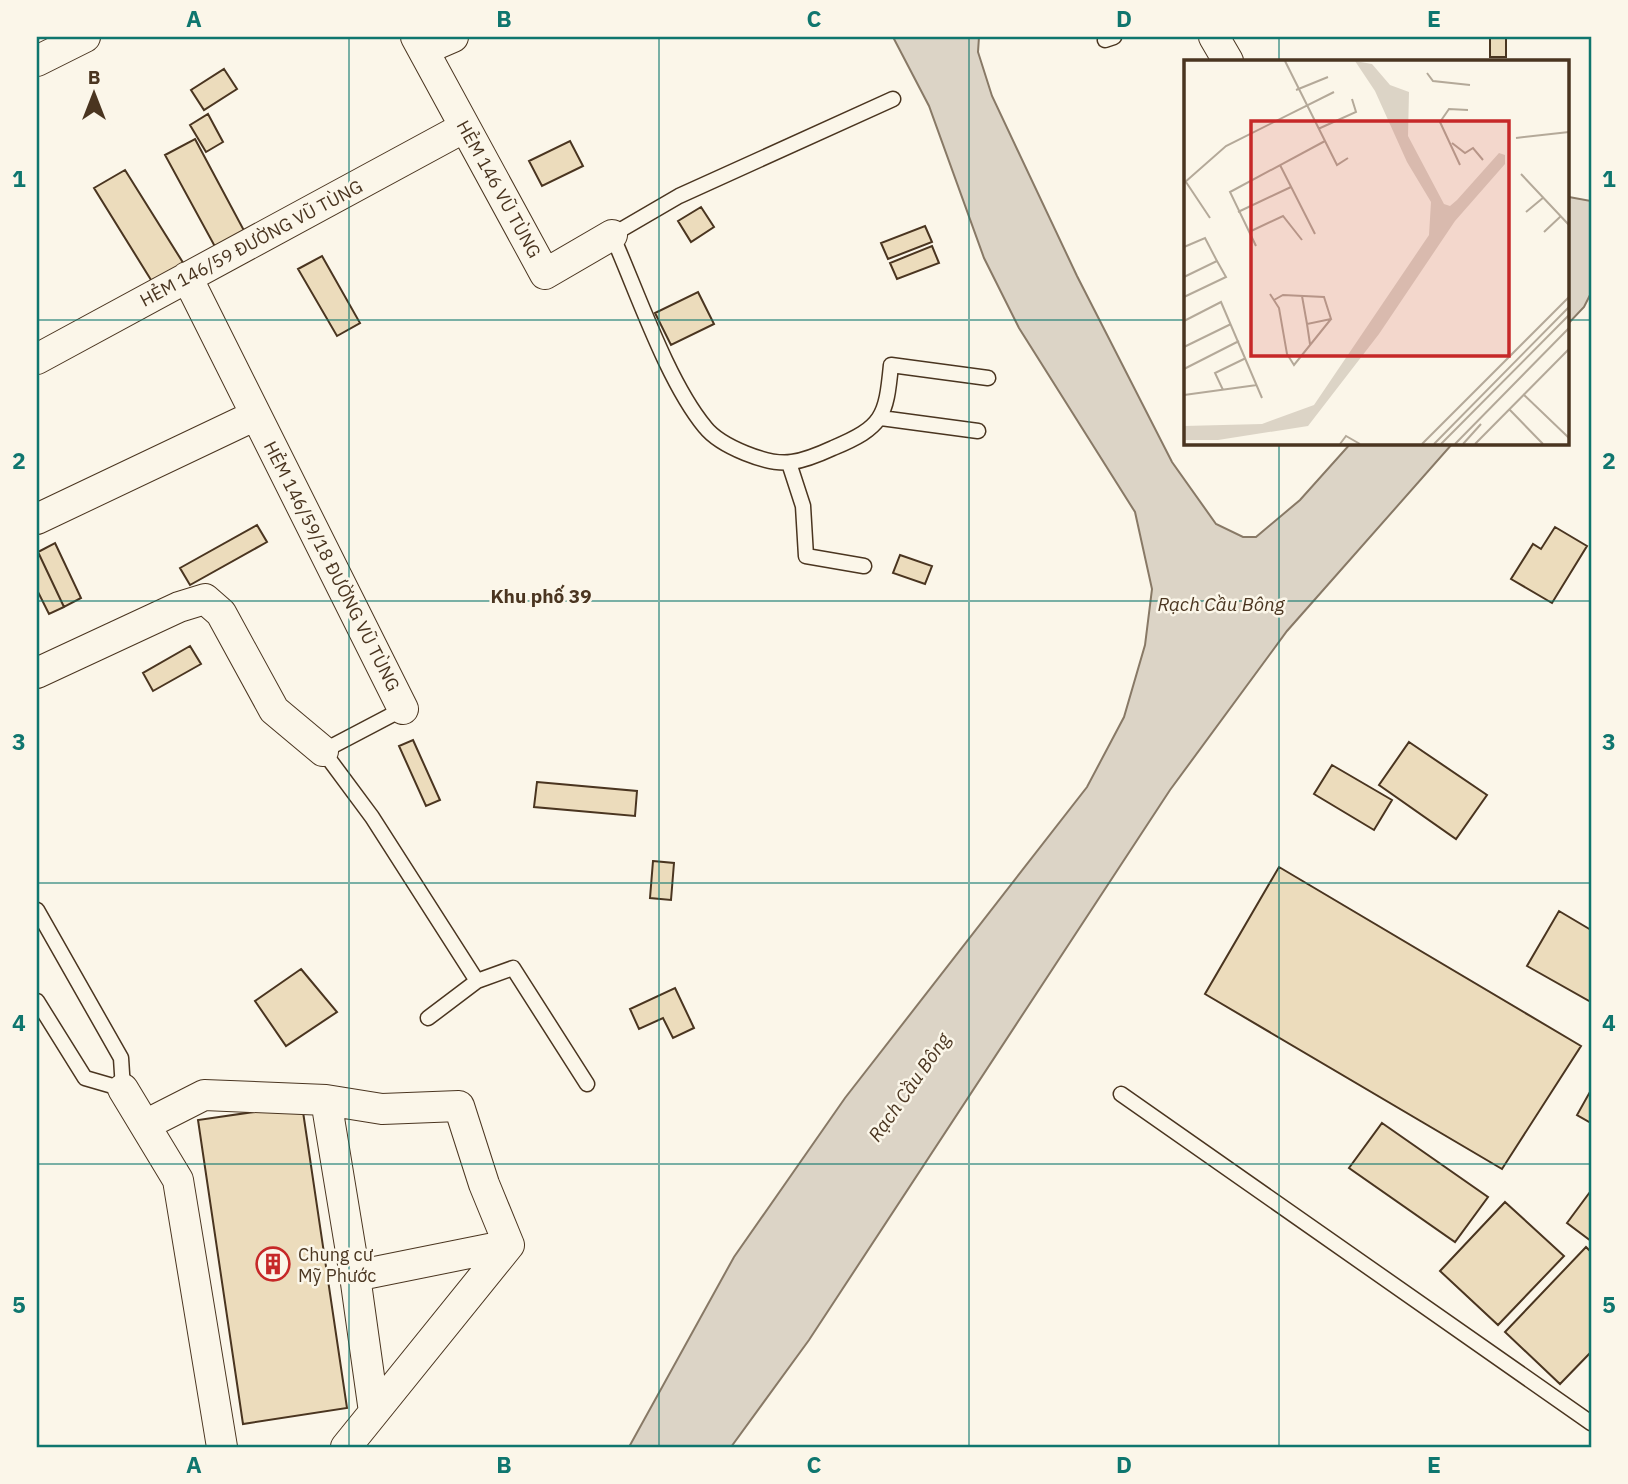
<svg xmlns="http://www.w3.org/2000/svg" width="1628" height="1484" viewBox="0 0 1628 1484" font-family="'IBM Plex Sans',sans-serif">
<style>
.water{fill:#dcd4c6;stroke:#887966;stroke-width:2}
.building{fill:#ecdcbc;stroke:#4a3520;stroke-width:2}
.lines{fill:none;stroke-linecap:round;stroke-linejoin:round}
.service-casing{stroke:#4a3520;stroke-width:17}
.minor-casing{stroke:#4a3520;stroke-width:32}
.service{stroke:#fbf6e9;stroke-width:14}
.minor{stroke:#fbf6e9;stroke-width:30}
.grid{fill:none;stroke:#0f766e;stroke-width:2;stroke-opacity:0.55}
.labels{text-anchor:middle;dominant-baseline:central;stroke-width:5;stroke-linejoin:round;paint-order:stroke}
.street-label{font-size:18px;fill:#4a3520;stroke:#fbf6e9}
.poi-label{font-size:18px;fill:#4a3520;stroke:#fbf6e9;text-anchor:start}
.neighbourhood-label{font-size:19px;font-weight:bold;fill:#4a3520;stroke:#fbf6e9}
.water-label{font-size:19px;font-style:italic;fill:#4a3520;stroke:#fbf6e9}
.inset-road{fill:none;stroke:#b4a999;stroke-width:2}
.view{fill:#c62828;fill-opacity:0.15;stroke:#c62828;stroke-width:3.5}
.inset-edge{fill:none;stroke:#4a3520;stroke-width:3.5}
.neatline{fill:none;stroke:#0f766e;stroke-width:2.5}
.grid-label{font-size:23px;text-anchor:middle;font-weight:bold;fill:#0f766e}
</style>
<rect width="100%" height="100%" fill="#fbf6e9"/>
<!-- water -->
<path class="water" d="M893 37H979L978 52 992 96 1077 276 1172 462 1216 524 1243 537H1256L1300 500 1351 443H1453L1287 631 1170 790 809 1340 731 1447H629L734 1257 845 1098 1087 787 1124 717 1145 645 1152 589 1135 512 1019 328 984 258 929 106Z
M1569 197 1591 201V293L1584 307 1567 325Z"/>
<!-- building -->
<path class="building" d="M1490 37H1506V57H1490Z
M224 69 237 89 204 110 191 90Z
M208 114 223 142 206 152 190 125Z
M195 139 248 238 219 254 165 155Z
M570 141 583 166 542 186 529 161Z
M125 170 187 269 156 288 94 188Z
M701 207 714 227 691 242 678 221Z
M925 226 932 242 888 259 881 243Z
M932 246 939 263 897 279 890 263Z
M322 256 360 323 337 336 298 269Z
M698 292 714 324 671 345 655 313Z
M257 525 267 542 190 585 180 568Z
M1555 527 1587 546 1552 603 1511 579 1533 544 1541 549Z
M55 543 81 598 64 607 38 552Z
M38 552 64 607 49 614 37 590Z
M900 555 932 566 925 584 893 573Z
M190 646 201 664 153 691 143 673Z
M413 740 440 800 426 806 399 746Z
M1409 742 1487 795 1456 839 1379 785Z
M1332 765 1392 800 1374 830 1314 794Z
M537 782 637 791 635 816 534 807Z
M653 861 674 863 671 900 650 898Z
M1279 867 1581 1046 1502 1169 1205 994Z
M1559 911 1591 930V1002L1527 966Z
M301 969 337 1012 286 1046 255 1001Z
M675 988 694 1028 673 1038 663 1018 639 1029 630 1009Z
M1591 1090V1123L1577 1115Z
M302 1105 347 1408 243 1424 198 1120Z
M1382 1123 1488 1197 1455 1242 1349 1168Z
M1590 1192 1591 1193V1241L1567 1223Z
M1505 1202 1564 1256 1498 1325 1440 1271Z
M1586 1247 1591 1252V1352L1560 1384 1505 1332Z"/>
<g class="lines">
<defs>
<path id="service" d="M1105 40 1114 37
M893 99 679 196 612 235C637 291 667 381 705 427 720 446 768 466 792 462 806 460 820 454 833 448 883 427 886 417 891 365L988 378
M881 418 978 431
M789 463 803 506 806 556 864 566
M403 709 323 751 372 817 477 981 513 968 587 1084
M37 910 121 1058 123 1089 85 1078 37 1001
M428 1018 477 981
M1121 1094 1591 1423"/>
<path id="minor" d="M416 37 545 274 612 235
M1214 37 1228 61
M423 50 453 37
M37 61 85 37
M187 277 403 709
M37 359 465 127
M37 519 256 415
M37 673 179 607 205 599 221 613 274 710 323 751
M123 1089 178 1180 222 1447
M326 1100 355 1276
M145 1125 204 1095 326 1100 382 1109 459 1106 484 1184 509 1245 355 1276 374 1412
M346 1447 509 1245"/>
</defs>
<!-- service casing -->
<use href="#service" class="service-casing"/>
<!-- minor casing -->
<use href="#minor" class="minor-casing"/>
<!-- service -->
<use href="#service" class="service"/>
<!-- minor -->
<use href="#minor" class="minor"/>
</g>
<!-- grid -->
<path class="grid" d="M349 37V1447M659 37V1447M969 37V1447M1279 37V61M37 320H1185M1567 320H1591M1279 443V1447M37 601H1591M37 883H1591M37 1164H1591"/>
<!-- icons -->
<defs>
<symbol id="building-ring" viewBox="-11 -11 22 22"><circle r="9.5" fill="#fbf6e9" stroke="#c62828" stroke-width="1.5"/><path d="M-4-6H4V6H1V3H-1V6H-4ZM-2.5-4.3h1.7v1.8h-1.7ZM.8-4.3h1.7v1.8H.8ZM-2.5-1h1.7V.8h-1.7ZM.8-1h1.7V.8H.8Z" fill="#c62828"/></symbol>
</defs>
<g fill-rule="evenodd">
<use href="#building-ring" x="254" y="1245" width="38" height="38"/>
</g>
<g class="labels">
<!-- street labels -->
<g class="street-label">
<text transform="translate(499 189) rotate(61)">HẺM 146 VŨ TÙNG</text>
<text transform="translate(251 243) rotate(-28)">HẺM 146/59 ĐƯỜNG VŨ TÙNG</text>
<text transform="translate(332 566) rotate(63)">HẺM 146/59/18 ĐƯỜNG VŨ TÙNG</text>
</g>
<!-- poi labels -->
<g class="poi-label">
<text x="298" y="1254">Chung cư<tspan x="298" dy="21">Mỹ Phước</tspan></text>
</g>
<!-- neighbourhood labels -->
<g class="neighbourhood-label">
<text x="541" y="596">Khu phố 39</text>
</g>
<!-- water labels -->
<g class="water-label">
<text x="1221" y="604">Rạch Cầu Bông</text>
<text transform="translate(909 1087) rotate(-55)">Rạch Cầu Bông</text>
</g>
</g>
<!-- overview -->
<g transform="translate(1184 60)">
<rect width="385" height="385" fill="#fbf6e9"/>
<path d="M171 1 188 4 206 25 225 32 224 76 260 144 266 146 273 140 315 93 321 95V104L271 161 195 274 124 366 34 380H0V366L78 364 130 345 245 175 247 142 223 102 191 31Z" fill="#dcd4c6"/>
<path class="inset-road" d="M101 1 153 105 164 98M243 13 249 21 286 25M112 30 144 17M134 69 172 52 168 39M332 78 385 72M268 83 281 93 289 88 299 100M96 105 131 174M276 105 256 62 265 49 284 50M337 114 385 165M2 122 26 158M0 123 42 86 150 32M54 152 107 127M342 152 360 137M65 172 99 156 118 180M360 172 377 156M72 186 46 132 141 81M0 187 21 178 33 201 0 217M86 234 95 248 103 294 110 305 147 259M118 236 123 264M0 237 42 217 33 201M90 240 99 235 140 237 147 259 123 264 126 284M0 261 37 242 78 338M0 287 47 264M0 309 55 281M39 330 31 313 62 298M339 334 385 378M0 335 73 325M325 349 359 384M156 384 162 376 176 384M238 384 385 237M250 384 385 247M257 384 385 255M271 384 385 268M279 384 297 364M291 384 385 289"/>
<path class="view" d="M67 61H325V296H67Z"/>
<rect width="385" height="385" class="inset-edge"/>
</g>
<!-- border -->
<rect width="1628" height="1484" fill="none" stroke="#fbf6e9" stroke-width="77"/>
<!-- north arrow -->
<g transform="translate(94 94)" stroke="#fbf6e9" stroke-width="5" paint-order="stroke">
<path d="M0-5L12 26L0 18L-12 26Z" fill="#4a3520"/>
<text y="-10" font-size="19" font-weight="bold" text-anchor="middle" fill="#4a3520">B</text>
</g>
<rect x="38" y="38" width="1552" height="1408" class="neatline"/>
<g class="grid-label">
<text x="194" y="27">A</text>
<text x="504" y="27">B</text>
<text x="814" y="27">C</text>
<text x="1124" y="27">D</text>
<text x="1434" y="27">E</text>
<text x="19" y="187">1</text>
<text x="1609" y="187">1</text>
<text x="19" y="469">2</text>
<text x="1609" y="469">2</text>
<text x="19" y="750">3</text>
<text x="1609" y="750">3</text>
<text x="19" y="1031">4</text>
<text x="1609" y="1031">4</text>
<text x="19" y="1313">5</text>
<text x="1609" y="1313">5</text>
<text x="194" y="1473">A</text>
<text x="504" y="1473">B</text>
<text x="814" y="1473">C</text>
<text x="1124" y="1473">D</text>
<text x="1434" y="1473">E</text>
</g>
</svg>
